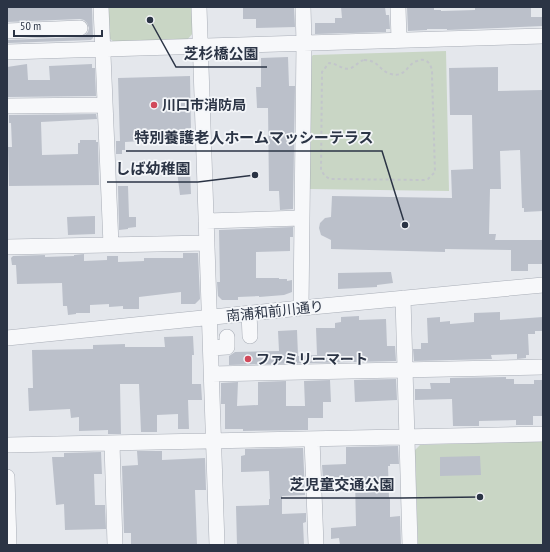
<svg xmlns="http://www.w3.org/2000/svg" width="550" height="552" viewBox="0 0 550 552" font-family="'PT Sans Narrow','Noto Sans JP',sans-serif">
<style>
.green{fill:#c9d6c5}
.building{fill:#bbc0ca}
.lines{fill:none;stroke-linecap:round;stroke-linejoin:round}
.minor-casing{stroke:#a9aeb7;stroke-width:16}
.path{stroke:#c2c5cb;stroke-width:2;stroke-dasharray:3 3;stroke-linecap:butt}
.minor{stroke:#f7f8fa;stroke-width:15}
.poi-dot{fill:#d1495b;stroke:#f4f6f9;stroke-width:1.5}
.labels{text-anchor:middle;dominant-baseline:central;stroke-width:3.5;stroke-linejoin:round;paint-order:stroke}
.poi-label{font-size:14px;font-weight:bold;fill:#2b3445;stroke:#f4f6f9;text-anchor:start}
.street-label{font-size:14px;fill:#2b3445;stroke:#f4f6f9}
.leader{fill:none;stroke:#2b3445;stroke-width:1.5}
.callout-dot{fill:#2b3445;stroke:#f4f6f9;stroke-width:1.5}
.callout-label{font-size:15px;text-anchor:middle;font-weight:bold;fill:#2b3445;stroke:#f4f6f9;stroke-width:3.5;stroke-linejoin:round;paint-order:stroke}
</style>
<rect width="100%" height="100%" fill="#e4e7ec"/>
<!-- green -->
<path class="green" d="M107 7H193V33L187 40 114 42 108 37Z
M446 51 449 191 309 189 310 58 313 55Z
M543 441V545H418L415 450 420 445Z"/>
<!-- building -->
<path class="building" d="M7 7H92L93 38 91 40 8 43 7 40 81 37 84 36 88 32 89 28 87 23 84 20 80 19 7 22Z
M243 7H294L295 27 256 28V19H243Z
M341 7H385L386 15H389L390 29H386V32L315 34V23H335V18H342Z
M407 7H434V10H441V11L475 10V7H531V17H542L543 26 447 30V29H427V30L408 31Z
M288 57 289 86H295L293 209 280 210 279 191H269L268 108H257L256 87H261V58Z
M27 64 28 80H50L49 66 92 64V68H95L96 96 8 97 7 67Z
M498 67V91L543 90V211L524 212V208H522L520 150 500 151 501 189H490L489 234H496L495 240H543V264H528V271H511V250L445 249V252L331 249V240L321 235 319 228 320 223 325 218 331 217 332 196 452 198 451 170 473 169 472 115H450L449 68Z
M190 76 191 131 142 132V141L125 142V150H122V154H116V141H120L118 78Z
M96 114 97 119 41 122 42 155 78 154V143H80V140H96V142H98L99 185 9 186 8 147H12L11 123H9V115Z
M177 171H190L191 194 180 195Z
M118 186H128L129 217H136V227L128 228V229L119 230Z
M95 216V234L68 235 67 217Z
M293 227V237H290V251L256 252V278H279V279H287V281L292 280V292L284 295 259 297V296L238 297V300H222L218 296 217 282H220L219 230Z
M183 253H198L200 299 195 304H181V292L139 297V309H123V306L109 307V304L90 305V313H76V314L68 315 67 306H63L62 283 17 284 16 265H12L11 258 13 256 45 255V257L74 256V255L84 254V261L107 260V256H118V262L144 261V258H183Z
M391 272 393 283 377 285V287L338 289V273Z
M500 312V320L543 317V331H535V334H528L529 355H526V358L517 359V354L491 355 492 359 414 361 413 349H421V343H428L427 318 440 317V322L450 321V324L474 322V313Z
M359 316V320L386 319 387 346H395L396 361 229 365V356L235 352 279 351 278 331 297 330 298 356 317 355 316 328H335V323L341 322V317Z
M193 336 194 355H192V384H201L202 400H188L189 429H178V414L157 415V432H141L139 384H120L121 434H108V430L79 431V417L71 418 70 409 29 411 28 388H33L32 350 93 349V345L125 344V347H165L164 337Z
M506 377V379H514V384H534V380H543V416H533V425H516V420L479 421V426H453L452 399 415 400V389H431L430 383H450V378Z
M396 379 397 400 355 402 354 380Z
M330 380 331 402H323V418H308V430L243 431V429H225V404H221V383L238 382 237 406 258 405V382L286 381V406H305L304 381Z
M398 446 399 464H390V466H388L389 498 390 497V517L400 516 401 545H340L339 538 331 539V528L356 526 355 478 323 479 322 465 346 464V447Z
M303 448 305 495 282 496V514L306 513V522L303 523 304 545H237L236 506 269 505V499H270L269 471 241 472V456L245 455V449Z
M137 451H162V460L205 458 206 490H195L197 545H131V533H124L122 466 138 465Z
M101 452 102 474H94L95 505H105L106 529 65 530 64 504 56 505 52 457H64V453Z
M480 456 481 475 440 476V457Z"/>
<g class="lines">
<defs>
<path id="minor" d="M101 7 111 245
M199 7 217 545
M398 7 399 40
M7 31 80 28
M7 52 543 36
M7 106 105 105
M206 221 302 218
M7 247 207 243
M403 298 410 545
M301 308 304 43 303 7
M249 313 250 336
M7 338 301 308 543 285
M211 348 227 347V337
M212 374 543 367
M312 439 316 545
M112 443 115 545
M7 445 543 434
M7 477 9 545"/>
</defs>
<!-- minor casing -->
<use href="#minor" class="minor-casing"/>
<!-- path -->
<path class="path" d="M364 60C379 60 379 71 391 74 406 78 407 64 417 61 428 56 433 67 432 76L435 172 428 179 424 180 330 179 325 176 321 170 322 72 329 63C337 63 343 71 351 68 356 66 359 61 364 60Z"/>
<!-- minor -->
<use href="#minor" class="minor"/>
</g>
<!-- markers -->
<g class="poi-dot">
<circle cx="154" cy="105" r="4"/>
<circle cx="248" cy="359" r="4"/>
</g>
<g class="labels">
<!-- poi labels -->
<g class="poi-label">
<text x="162" y="105">川口市消防局</text>
<text x="256" y="359">ファミリーマート</text>
</g>
<!-- street labels -->
<g class="street-label">
<text transform="translate(275 311) rotate(-6)">南浦和前川通り</text>
</g>
</g>
<!-- callouts -->
<path class="leader" d="M150 20L176 67H267M405 225L382 151H126M255 175L198 182H107M480 497L402 498H281"/>
<g class="callout-dot">
<circle cx="150" cy="20" r="4"/>
<circle cx="405" cy="225" r="4"/>
<circle cx="255" cy="175" r="4"/>
<circle cx="480" cy="497" r="4"/>
</g>
<g class="callout-label">
<text x="221" y="59">芝杉橋公園</text>
<text x="254" y="143">特別養護老人ホームマッシーテラス</text>
<text x="153" y="174">しば幼稚園</text>
<text x="342" y="490">芝児童交通公園</text>
</g>
<!-- border -->
<rect width="550" height="552" fill="none" stroke="#2b3445" stroke-width="16"/>
<!-- scale -->
<path d="M14 30v6h88v-6" fill="none" stroke="#2b3445" stroke-width="2"/>
<text x="20" y="30" font-size="12" fill="#2b3445" stroke="#f4f6f9" stroke-width="3" paint-order="stroke">50 m</text>
</svg>
